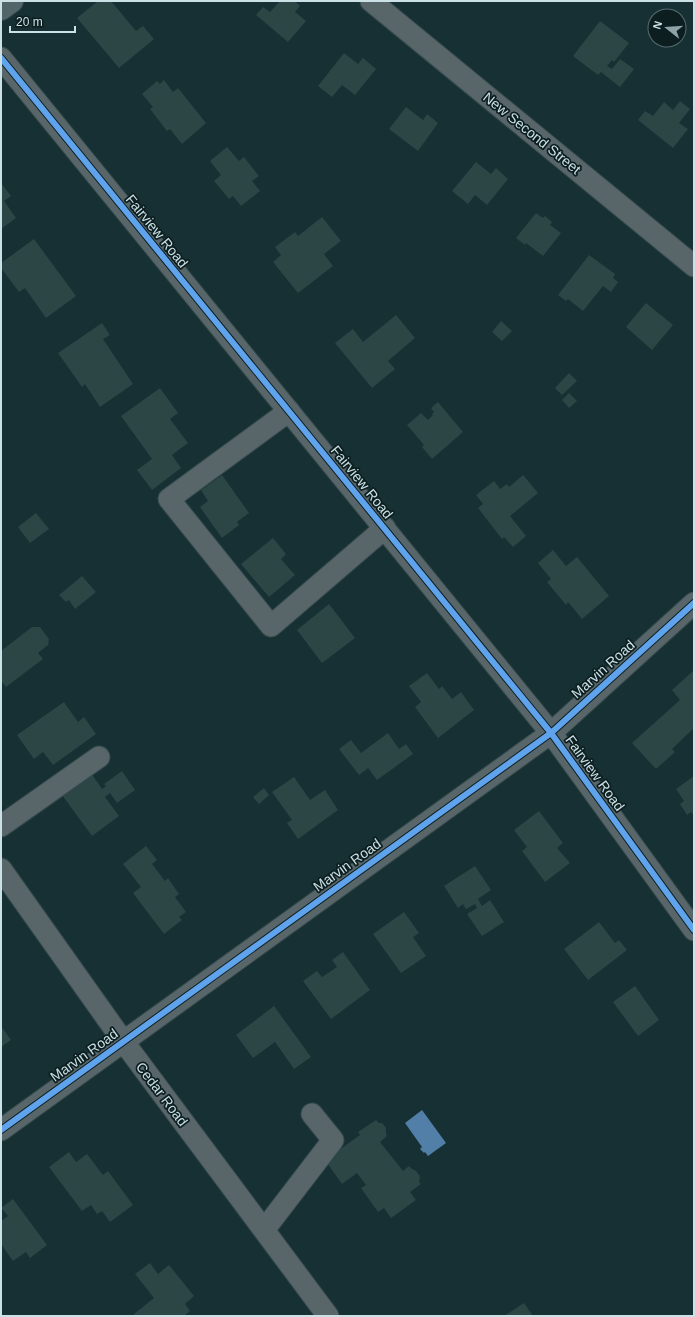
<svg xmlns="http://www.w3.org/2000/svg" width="695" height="1317" viewBox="0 0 695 1317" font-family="Helvetica,sans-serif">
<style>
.water{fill:#517fa8}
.building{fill:#2c4545}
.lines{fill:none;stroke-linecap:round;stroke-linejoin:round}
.minor-casing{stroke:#364b4d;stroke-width:23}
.major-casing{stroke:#364b4d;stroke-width:24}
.minor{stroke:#58666a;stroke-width:21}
.major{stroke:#52666a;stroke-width:22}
.cycleway-casing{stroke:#0c1e20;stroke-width:8}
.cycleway{stroke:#60a3ed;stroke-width:6}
.labels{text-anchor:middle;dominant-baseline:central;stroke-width:3.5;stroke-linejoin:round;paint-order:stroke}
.street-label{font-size:14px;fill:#cbe1e5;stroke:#0c1e20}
</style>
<rect width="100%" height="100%" fill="#173033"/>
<!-- water -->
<path class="water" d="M422 1110 446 1143 428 1156 425 1152 424 1153 420 1149 422 1147 405 1123Z"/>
<!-- building -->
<path class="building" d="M98 1H111L136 31 143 26 154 39 119 68 77 18Z
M280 1H295L300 6 295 12 306 21 288 42 256 15 263 7 270 12Z
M600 21 629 43 614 62 612 60 607 66 612 69 620 59 634 69 620 87 601 72 598 75 573 56Z
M344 53 358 64 363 58 376 69 355 95 342 85 332 97 318 86Z
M164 80 173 92 178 88 206 123 182 144 170 129 167 131 150 109 153 107 142 94 157 81 160 84Z
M680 101 690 109 679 123 688 129 673 148 638 120 645 111 653 116 664 102 673 110Z
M406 107 423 120 427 114 438 123 418 151 389 129Z
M227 147 239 161 244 157 259 176 252 181 260 191 241 206 233 196 229 199 214 181 221 175 210 161Z
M476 162 491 174 496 168 508 179 487 205 475 195 468 204 452 191Z
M1 183 11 196 4 201 16 218 1 229Z
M536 213 543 218 545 216 552 222 550 225 561 233 543 256 526 243 525 245 516 238Z
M322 217 341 241 324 254 333 266 298 293 273 262 281 255 275 247 295 232 298 236Z
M34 239 76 296 46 318 25 288 19 292 1 268V263Z
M589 255 615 274 613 278 618 282 611 292 603 286 583 311 568 299 566 301 558 295Z
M646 303 673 325 652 350 626 327Z
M396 315 415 338 388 361 395 369 372 388 335 343 353 329 363 342Z
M501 321 512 331 502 341 492 332Z
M102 323 110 335 103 339 133 384 100 407 85 384 82 387 58 353Z
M569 373 577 381 562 395 555 388Z
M160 388 178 413 170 419 188 443 172 455 181 468 152 490 137 470 152 459 121 416Z
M569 393 577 401 569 408 562 400Z
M438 402 463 432 432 459 422 447 424 445 407 425 421 413 428 420 433 415 432 414 434 412 431 408Z
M222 475 249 513 237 522 239 525 222 538 200 507 208 501 201 490Z
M523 475 538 493 510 516 526 536 513 547 504 537 502 539 478 508 483 504 476 495 494 481 500 489 507 484 509 487Z
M36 513 49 529 30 543 18 527Z
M273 538 286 554 281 559 295 575 269 597 241 564Z
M553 550 566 566 577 557 609 596 582 619 568 602 566 605 547 582 551 579 538 563Z
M82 576 96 592 75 609 69 600 66 602 59 595Z
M329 604 355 638 322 663 297 630Z
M32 627H40L49 639 48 645 38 653 43 659 6 687 1 681V651Z
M694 670V728L672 749 675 752 656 769 632 743 680 700 672 690Z
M427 673 439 689 442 686 452 699 461 692 474 710 438 738 415 707 421 702 409 686Z
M64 702 78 722 84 717 96 734 53 765 43 752 34 759 17 735Z
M388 733 399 749 406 744 413 754 377 780 368 768 359 775 339 749 351 740 361 753Z
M122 771 135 790 117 803 110 793 105 797 119 816 92 836 62 795 91 773 102 789 106 786 104 784Z
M694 776V816L691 812 687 815 680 804 684 801 676 789Z
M294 777 310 800 325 790 338 810 298 839 287 823 292 820 272 792Z
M264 788 269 795 259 804 253 797Z
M539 811 563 843 557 848 570 863 545 882 522 851 527 847 514 830Z
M146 846 157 860 152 864 165 881 168 878 179 894 175 897 186 912 179 917 182 920 164 934 133 893 141 887 123 864Z
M475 866 491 890 478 899 482 906 490 900 504 922 482 936 467 914 477 908 475 904 466 909 463 904 458 908 444 886Z
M404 912 419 933 413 937 426 956 401 973 373 934Z
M599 922 615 943 619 940 627 950 588 980 564 949Z
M343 952 370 990 331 1019 303 981 317 971 322 977 337 967 332 960Z
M635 986 659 1020 638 1036 613 1002Z
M274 1006 311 1057 294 1069 275 1042 253 1058 236 1035Z
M1 1026 11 1040 1 1047Z
M376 1120 379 1123H382L386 1128V1134L387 1136 380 1142 403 1171 409 1166 412 1169 416 1171 420 1176 419 1182 421 1184 410 1192 416 1200 391 1218 384 1208 378 1212 361 1188 366 1185 357 1173 342 1184 325 1160 360 1135 358 1132Z
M69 1152 76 1162 87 1154 103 1175 108 1171 133 1205 110 1222 102 1211 97 1214 91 1205 82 1211 49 1167Z
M13 1199 47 1245 30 1258 26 1252 13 1261 1 1244V1221L8 1216 1 1208Z
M150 1263 158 1274 169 1265 194 1296 185 1304 190 1311 184 1316H135L134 1314 154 1298 135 1274Z
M524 1303 533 1316H504Z"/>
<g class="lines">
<defs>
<path id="minor" d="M371 1 694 266
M1 58 551 733 694 930
M289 411 169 499 271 626 385 528
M1 826 99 757
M1 869 123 1041 328 1316
M1 1130 551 733 694 603
M264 1230 333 1140 312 1114"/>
<path id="major" d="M1 9 12 1"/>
</defs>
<!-- minor casing -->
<use href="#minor" class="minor-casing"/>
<!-- major casing -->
<use href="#major" class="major-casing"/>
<!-- minor -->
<use href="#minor" class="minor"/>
<!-- major -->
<use href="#major" class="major"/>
<defs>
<path id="cycleway" d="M1 58 551 733 694 930
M1 1130 551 733 694 603"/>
</defs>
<!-- cycleway casing -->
<use href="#cycleway" class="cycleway-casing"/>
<!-- cycleway -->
<use href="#cycleway" class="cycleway"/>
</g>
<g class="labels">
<!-- street labels -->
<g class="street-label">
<text transform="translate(532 133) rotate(39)">New Second Street</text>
<text transform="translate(157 231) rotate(51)">Fairview Road</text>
<text transform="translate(362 482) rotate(51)">Fairview Road</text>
<text transform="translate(603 669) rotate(-42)">Marvin Road</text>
<text transform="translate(595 773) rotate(54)">Fairview Road</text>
<text transform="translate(347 865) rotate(-36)">Marvin Road</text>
<text transform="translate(84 1055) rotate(-36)">Marvin Road</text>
<text transform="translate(162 1094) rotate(53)">Cedar Road</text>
</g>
</g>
<!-- border -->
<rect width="695" height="1317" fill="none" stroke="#cbe1e5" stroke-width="4"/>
<!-- north arrow -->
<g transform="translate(667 28) rotate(287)"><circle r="19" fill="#0c1e20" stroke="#586c6f"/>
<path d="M0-3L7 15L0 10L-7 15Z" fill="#8ca3a7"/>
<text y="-6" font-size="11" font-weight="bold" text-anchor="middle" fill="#cbe1e5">N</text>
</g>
<!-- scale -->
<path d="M10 26v6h65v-6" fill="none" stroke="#cbe1e5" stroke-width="2"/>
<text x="16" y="26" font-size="12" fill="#cbe1e5" stroke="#0c1e20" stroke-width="3" paint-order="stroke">20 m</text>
</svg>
